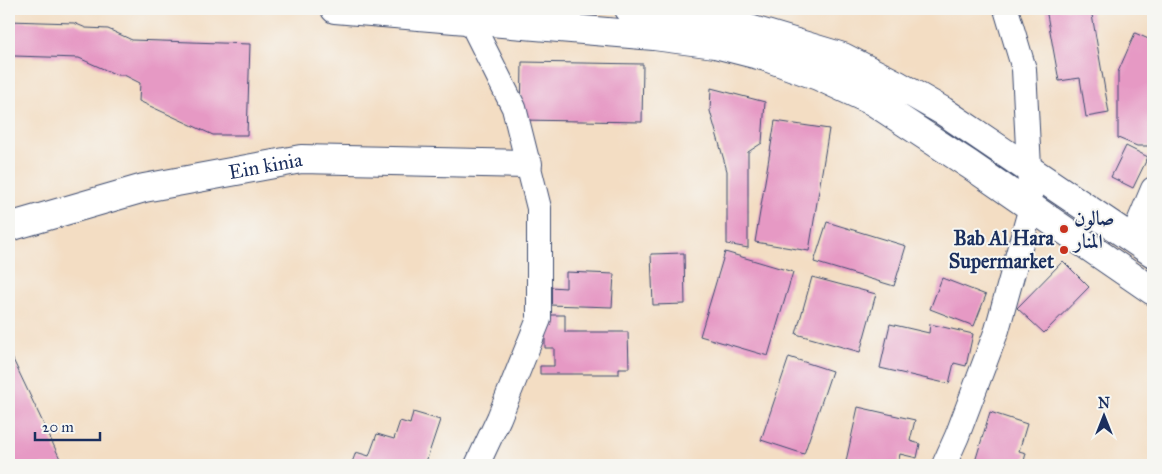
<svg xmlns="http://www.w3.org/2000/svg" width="1162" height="474" viewBox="0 0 1162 474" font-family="'IM FELL Great Primer',Amiri,serif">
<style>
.building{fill:#e699c4}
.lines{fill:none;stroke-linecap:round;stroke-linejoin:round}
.minor-casing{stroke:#3b496d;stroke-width:26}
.tertiary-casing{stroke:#3b496d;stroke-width:30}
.secondary-casing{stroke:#3b496d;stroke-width:30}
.minor{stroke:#fff;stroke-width:24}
.tertiary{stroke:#fff;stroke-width:28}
.secondary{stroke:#fff;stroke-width:28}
.poi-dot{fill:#c8321e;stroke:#f6f6f2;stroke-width:2}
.labels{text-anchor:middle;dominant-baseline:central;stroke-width:4;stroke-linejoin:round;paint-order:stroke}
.street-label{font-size:20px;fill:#1b2f5e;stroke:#f6f6f2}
.poi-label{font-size:20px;font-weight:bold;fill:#1b2f5e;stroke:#f6f6f2;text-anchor:start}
</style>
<rect width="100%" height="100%" fill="#f6f6f2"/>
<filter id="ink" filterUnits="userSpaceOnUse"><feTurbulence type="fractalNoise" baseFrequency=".02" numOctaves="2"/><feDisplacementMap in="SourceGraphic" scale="10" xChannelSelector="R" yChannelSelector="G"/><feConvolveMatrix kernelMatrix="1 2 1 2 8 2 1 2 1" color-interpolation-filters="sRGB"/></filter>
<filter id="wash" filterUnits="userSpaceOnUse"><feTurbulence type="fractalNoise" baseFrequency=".0096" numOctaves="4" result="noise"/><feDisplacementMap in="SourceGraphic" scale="20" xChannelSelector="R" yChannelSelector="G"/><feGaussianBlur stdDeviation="1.12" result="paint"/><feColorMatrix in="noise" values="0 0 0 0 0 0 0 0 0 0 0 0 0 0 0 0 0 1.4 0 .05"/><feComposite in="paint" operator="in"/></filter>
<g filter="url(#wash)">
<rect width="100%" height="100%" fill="#f3ddc3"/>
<g id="blocks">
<!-- building -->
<path class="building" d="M1046 9H1091L1109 113 1086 117 1080 78 1059 81Z
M9 21 74 23 86 28 108 29 132 40 250 44 247 135H213L139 101 140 83 124 75H117L79 58 14 56 9 53Z
M1135 33 1153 41V136L1150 146H1137L1118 138V72Z
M522 62 643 64 642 122 521 120Z
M711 88 765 102 762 143 748 152V248L727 244V171L710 111Z
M775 121 829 129 809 251 755 242Z
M1126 146 1148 157 1133 188 1111 177Z
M827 222 906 246 894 286 814 262Z
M725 252 793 272 768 356 700 336Z
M684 253 685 304 653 305 651 254Z
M1063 261 1089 287 1044 333 1017 308Z
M566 272 614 274 612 307 549 305 550 287 566 288Z
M812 277 876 294 860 352 796 334Z
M942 278 986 295 974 326 930 309Z
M545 315H565V332H628L629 368H619V374H540V366H554V348H545Z
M890 324 929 333 930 324 973 334 966 366 954 363 949 384 880 368Z
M9 351 63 465H9Z
M789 357 832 371 804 454 761 440Z
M858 407 915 420 910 441 920 444 917 458 900 454 898 465H866L846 461Z
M413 412 440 420 425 465H351L356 452 369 456 377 434 394 439 400 421 410 424Z
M990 412 1027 424 1019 451 1026 453 1023 465H974Z"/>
</g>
</g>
<g filter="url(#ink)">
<use href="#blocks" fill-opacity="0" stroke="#3b496d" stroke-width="1"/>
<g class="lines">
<defs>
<path id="minor" d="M470 20 514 108 539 208V319L499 418 477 465
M1132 239 1153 189
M944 465 957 436 997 330 1031 207 1024 69 1006 9"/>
<g id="tertiary">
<path id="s1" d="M9 227 144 188 301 159 528 164"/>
</g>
<path id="secondary" d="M335 9 654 36 715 44 766 57 818 76 874 102 970 165 1153 291
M629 9 679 13 736 25 843 57 896 84 943 111 1153 253"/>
</defs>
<!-- minor casing -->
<use href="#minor" class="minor-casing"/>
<!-- tertiary casing -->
<use href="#tertiary" class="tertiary-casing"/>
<!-- secondary casing -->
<use href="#secondary" class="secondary-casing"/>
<!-- minor -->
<use href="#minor" class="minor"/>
<!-- tertiary -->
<use href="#tertiary" class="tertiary"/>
<!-- secondary -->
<use href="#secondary" class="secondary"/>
</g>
</g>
<!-- markers -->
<g class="poi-dot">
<circle cx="1064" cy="229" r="5"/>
<circle cx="1064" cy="250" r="5"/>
</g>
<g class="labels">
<!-- street labels -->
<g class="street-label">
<text stroke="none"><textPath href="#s1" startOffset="264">Ein kinia</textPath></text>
</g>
<!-- poi labels -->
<g class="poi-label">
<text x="1074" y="218">صالون<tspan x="1074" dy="23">المنار</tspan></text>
<text x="1054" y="238" text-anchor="end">Bab Al Hara<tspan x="1054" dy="23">Supermarket</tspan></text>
</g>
</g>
<!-- margin -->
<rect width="1162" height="474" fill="none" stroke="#f6f6f2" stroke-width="30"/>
<!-- north arrow -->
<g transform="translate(1104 416)" stroke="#f6f6f2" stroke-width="4" paint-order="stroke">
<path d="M0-4L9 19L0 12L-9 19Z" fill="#1b2f5e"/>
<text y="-8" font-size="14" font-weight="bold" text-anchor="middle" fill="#1b2f5e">N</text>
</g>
<!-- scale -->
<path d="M35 432v8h65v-8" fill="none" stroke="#1b2f5e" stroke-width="2.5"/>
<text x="42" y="432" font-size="15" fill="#1b2f5e" stroke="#f6f6f2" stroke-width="4" paint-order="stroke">20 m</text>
</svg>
